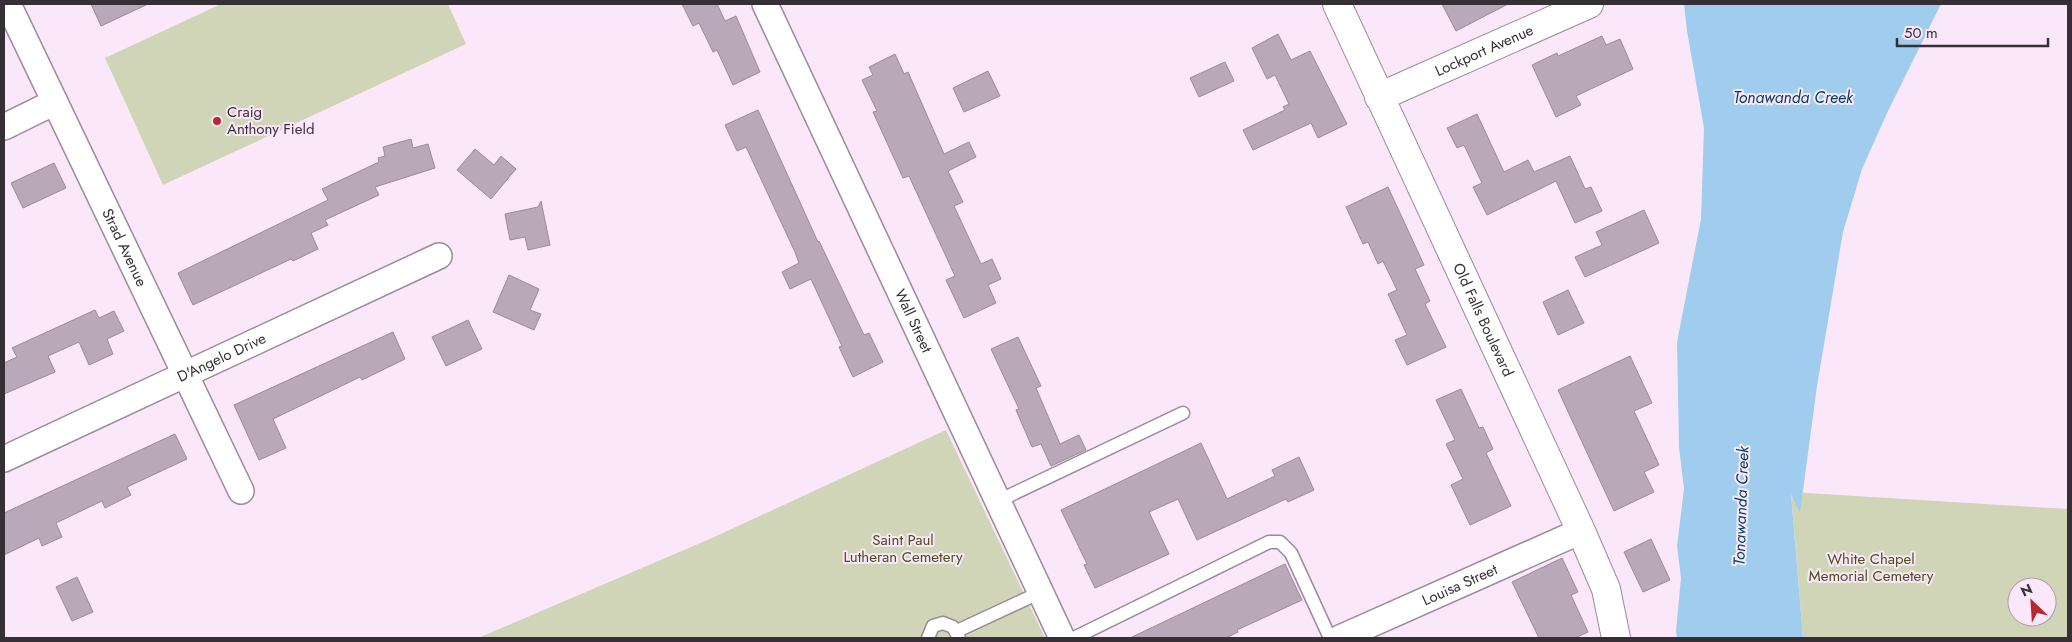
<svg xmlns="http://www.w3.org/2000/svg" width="2072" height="642" viewBox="0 0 2072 642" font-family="Jost,sans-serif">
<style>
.green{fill:#d1d5b8;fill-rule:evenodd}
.water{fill:#a0cded}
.building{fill:#b9a8b9;stroke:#9a8a9a}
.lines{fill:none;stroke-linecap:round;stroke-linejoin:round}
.service-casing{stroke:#9a8a9a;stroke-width:15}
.minor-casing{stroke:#9a8a9a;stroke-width:28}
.tertiary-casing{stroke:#9a8a9a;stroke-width:30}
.service{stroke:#fff;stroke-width:12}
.minor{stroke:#fff;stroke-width:25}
.tertiary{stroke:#fff;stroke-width:28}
.poi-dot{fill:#b9292b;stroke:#fae8fa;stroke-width:2}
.labels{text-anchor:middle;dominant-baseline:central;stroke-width:4;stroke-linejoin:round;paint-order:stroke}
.street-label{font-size:15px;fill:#362f36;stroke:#fae8fa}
.poi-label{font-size:15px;fill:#362f36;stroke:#fae8fa;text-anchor:start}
.park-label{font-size:15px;fill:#4b4f18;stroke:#fae8fa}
.water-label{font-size:16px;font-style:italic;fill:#033d5b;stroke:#fae8fa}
</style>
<rect width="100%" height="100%" fill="#fae8fa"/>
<!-- green -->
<path class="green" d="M221 4H448L466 44 163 185 105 58Z
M946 430 1045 638H478L712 538Z
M1791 492 2068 509V638H1803ZM2017 587H2047V617H2017Z"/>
<!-- water -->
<path class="water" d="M1684 4H1941L1888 111 1862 169 1843 232 1817 386 1800 513 1791 494 1803 638H1677L1676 631 1681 578 1677 546 1684 489 1679 447 1677 342 1701 219 1704 128 1687 31Z"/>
<!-- building -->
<path class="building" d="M91 4H148L101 26Z
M682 4H717L725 21 736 16 760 72 733 85 717 50 713 52 699 23 693 26Z
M1442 4H1508L1456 31Z
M1278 34 1291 60 1310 51 1347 124 1318 138 1311 123 1253 150 1243 130 1285 110 1283 107 1289 104 1275 75 1267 79 1252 48Z
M1602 36 1606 45 1620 39 1633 69 1576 96 1581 105 1556 117 1532 65 1557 53 1558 56Z
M895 54 904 74 908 72 944 154 969 142 976 157 948 171 963 202 954 206 981 264 992 259 1001 279 988 285 996 303 964 318 946 280 955 276 909 176 903 178 873 112 877 111 862 80 873 75 869 67Z
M1225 62 1234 81 1199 97 1190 78Z
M988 71 1000 96 964 112 953 88Z
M758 110 818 242 819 241 864 335 869 333 883 362 853 377 839 347 842 346 811 279 790 289 782 272 799 263 795 252 746 147 737 151 725 125Z
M1477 114 1504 172 1528 160 1534 172 1570 156 1585 189 1591 187 1602 211 1575 223 1556 181 1487 215 1473 187 1482 183 1464 145 1457 148 1447 128Z
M411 139 413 148 428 144 435 168 375 187 379 195 325 220 328 225 311 233 318 249 293 261 291 259 193 305 178 273 328 200 322 189 379 162 378 158 385 156 383 147Z
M475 149 494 165 501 156 516 169 491 199 457 170Z
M54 163 66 188 23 208 11 183Z
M1388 187 1424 265 1415 269 1430 301 1425 304 1446 347 1407 365 1395 340 1407 335 1388 294 1397 290 1383 261 1378 264 1368 242 1363 244 1346 207Z
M541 201 550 245 528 250 525 237 510 240 505 214 538 207Z
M1644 210 1659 243 1585 277 1575 257 1602 245 1596 232Z
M509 275 539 289 530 310 541 314 534 330 493 312Z
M1568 290 1584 323 1558 335 1543 302Z
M95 310 99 318 114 311 124 331 107 339 113 354 89 365 79 342 48 356 55 372 4 394V363L17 357 12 348Z
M468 320 482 349 446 366 432 337Z
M393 332 405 359 362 380 360 377 273 419 286 448 259 460 234 405Z
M1018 337 1041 386 1036 388 1060 444 1079 435 1086 450 1051 466 1041 444 1032 447 1016 410 1019 409 991 349Z
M1630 356 1652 403 1634 411 1659 465 1644 472 1654 492 1614 511 1558 390Z
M1461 389 1479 428 1483 427 1493 449 1486 453 1511 506 1470 525 1451 485 1463 479 1446 444 1455 440 1436 400Z
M175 434 187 459 127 487 131 495 105 508 102 501 56 523 62 537 42 546 39 538 4 555V513Z
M1201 443 1227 499 1275 476 1272 470 1299 457 1314 490 1288 502 1286 499 1197 540 1178 499 1149 512 1169 554 1095 588 1084 565 1087 564 1061 510Z
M1651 539 1670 580 1643 592 1624 552Z
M1562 558 1578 592 1571 595 1588 632 1575 638H1539L1512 582Z
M1285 564 1302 600 1237 630 1238 632 1226 638H1130Z
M77 577 93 612 72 621 56 587Z"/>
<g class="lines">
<defs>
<path id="service" d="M998 501 1183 413
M957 631 1041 592
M928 638 933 626 943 623 953 627 959 638
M1074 638 1269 542H1280L1291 553 1330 638"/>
<g id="minor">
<path id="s1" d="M8 4 241 491"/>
<path id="s2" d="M765 4 1062 638"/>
<path d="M4 127 55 102"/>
<path id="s3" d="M4 459 439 256"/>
<path id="s4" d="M1340 638 1581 531"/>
</g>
<g id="tertiary">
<path id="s5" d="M1337 4 1581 531 1606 589 1616 638"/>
<path id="s6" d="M1379 97 1589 4"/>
</g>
</defs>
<!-- service casing -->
<use href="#service" class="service-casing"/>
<!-- minor casing -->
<use href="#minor" class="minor-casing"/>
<!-- tertiary casing -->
<use href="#tertiary" class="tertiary-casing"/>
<!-- service -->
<use href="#service" class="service"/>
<!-- minor -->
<use href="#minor" class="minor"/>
<!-- tertiary -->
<use href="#tertiary" class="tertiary"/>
</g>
<!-- markers -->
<circle class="poi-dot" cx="217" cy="121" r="5"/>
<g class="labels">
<!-- street labels -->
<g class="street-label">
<text stroke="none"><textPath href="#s6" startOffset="115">Lockport Avenue</textPath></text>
<text stroke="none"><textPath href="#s1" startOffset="270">Strad Avenue</textPath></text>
<text stroke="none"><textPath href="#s5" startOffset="348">Old Falls Boulevard</textPath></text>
<text stroke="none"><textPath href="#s2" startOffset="350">Wall Street</textPath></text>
<text stroke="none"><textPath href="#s3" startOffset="240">D'Angelo Drive</textPath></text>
<text stroke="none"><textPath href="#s4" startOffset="131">Louisa Street</textPath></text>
</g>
<!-- poi labels -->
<g class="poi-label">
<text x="227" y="112">Craig<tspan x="227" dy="17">Anthony Field</tspan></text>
</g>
<!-- park labels -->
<g class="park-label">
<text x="903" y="540">Saint Paul<tspan x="903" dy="17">Lutheran Cemetery</tspan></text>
<text x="1871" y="559">White Chapel<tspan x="1871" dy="17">Memorial Cemetery</tspan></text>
</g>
<!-- water labels -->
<g class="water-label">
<text x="1793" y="97">Tonawanda Creek</text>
<text transform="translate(1741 506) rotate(-88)">Tonawanda Creek</text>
</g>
</g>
<!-- border -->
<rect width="2072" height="642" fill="none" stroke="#362f36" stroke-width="10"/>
<!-- north arrow -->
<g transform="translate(2032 602) rotate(335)"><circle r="24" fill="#fae8fa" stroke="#ac9eac"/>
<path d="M0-4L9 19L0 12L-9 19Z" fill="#b9292b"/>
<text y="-8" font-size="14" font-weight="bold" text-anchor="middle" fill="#362f36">N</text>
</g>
<!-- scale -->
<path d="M1897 38v8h151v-8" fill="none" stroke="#362f36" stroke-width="2.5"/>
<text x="1904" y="38" font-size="15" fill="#362f36" stroke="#fae8fa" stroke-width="4" paint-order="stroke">50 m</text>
</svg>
